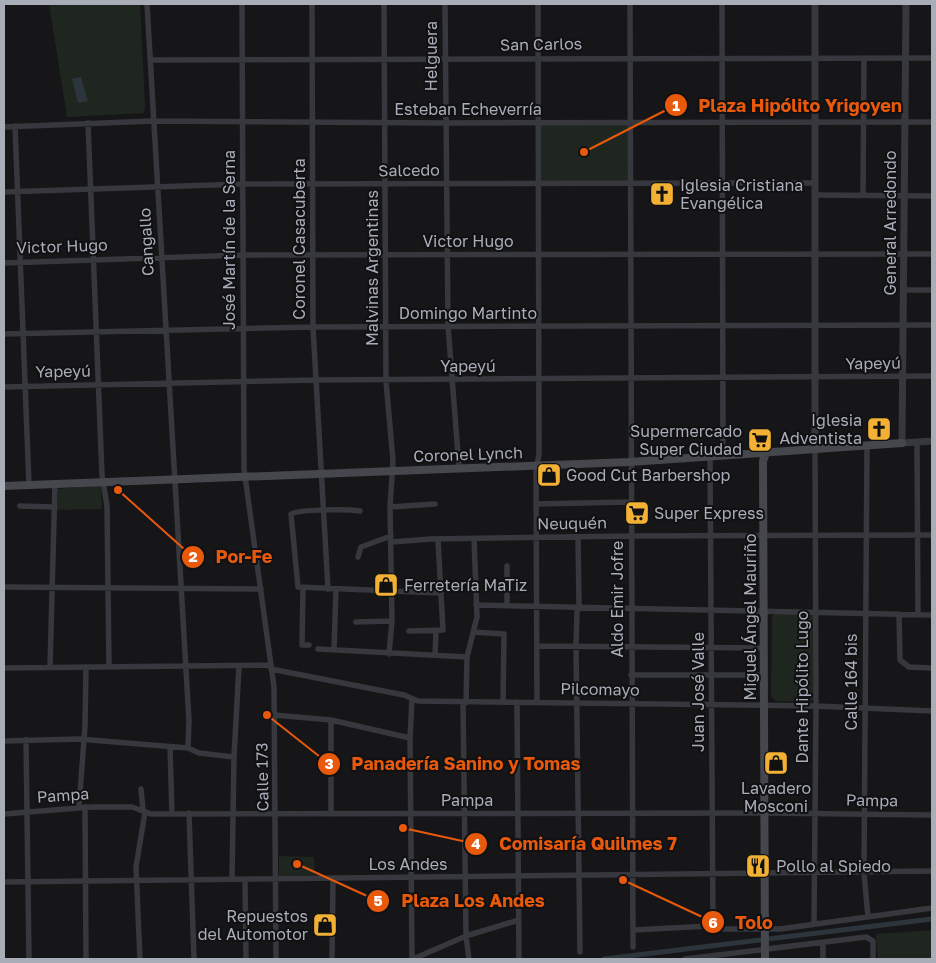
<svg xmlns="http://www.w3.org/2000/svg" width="936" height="963" viewBox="0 0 936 963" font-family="'Golos Text',sans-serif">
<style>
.green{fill:#1e261f}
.water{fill:#2c353c}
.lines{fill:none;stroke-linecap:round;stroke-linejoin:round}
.canal{stroke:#2c353c;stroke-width:5}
.minor{stroke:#37383d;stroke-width:5.5}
.tertiary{stroke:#37383d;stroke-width:7}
.secondary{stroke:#45474d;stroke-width:8}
.labels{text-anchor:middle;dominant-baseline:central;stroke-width:4;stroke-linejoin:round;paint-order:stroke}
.street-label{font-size:16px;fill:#a8adb8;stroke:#111113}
.poi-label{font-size:16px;fill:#a8adb8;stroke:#111113;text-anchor:start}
.leader{fill:none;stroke:#e8590c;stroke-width:2}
.callout-dot{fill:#e8590c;stroke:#111113;stroke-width:2}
.mark-label{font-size:15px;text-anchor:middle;font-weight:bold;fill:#fff}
.callout-label{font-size:18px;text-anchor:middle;font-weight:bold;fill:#e8590c;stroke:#111113;stroke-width:4;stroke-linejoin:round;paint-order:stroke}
</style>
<rect width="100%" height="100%" fill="#161618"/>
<!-- green -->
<path class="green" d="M49 4H140L145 107 144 113 67 117Z
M538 123H630V183H537Z
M101 485 102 509 57 510 58 489Z
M774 614H811L814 616 813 699 810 702 776 701 771 696 772 617Z
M279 856 314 857 315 875 279 876Z
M932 930V959H878L876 934Z"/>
<!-- water -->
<path class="water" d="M81 77 88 101 78 103 72 79Z"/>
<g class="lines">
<!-- canal -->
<path class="canal" d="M604 959 932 919"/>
<!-- minor -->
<path class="minor" d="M147 4 189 721 188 748
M242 4 244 469 274 687 276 959
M312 4 313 327 328 589
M384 4 386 381 393 461 390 507 392 621 389 654
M445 4 448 326 459 467
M630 4 633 947
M722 4 723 456
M150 60 932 58
M88 123 102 475 107 506 109 667
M15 126 29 485
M4 127 153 121 445 123 932 122
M4 192 243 184 815 183
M815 195 932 196
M863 195 864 58
M4 263 243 255 932 254
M904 290H932
M4 334 313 327 932 325
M4 387 315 380 932 376
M917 442 918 614
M867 446 864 873 868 917
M710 457 713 927
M536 504 630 502
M20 506 55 507
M390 507 435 504
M360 511C347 509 301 509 291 514L298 587 440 593
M578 537 579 604 577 612 576 646 580 952
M392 542 431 539 630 536 932 535
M358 557 361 547 391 536
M507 566V605
M4 587 261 589
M303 588 302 645H309
M476 605 932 615
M899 614 900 660 909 667 932 668
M356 622 392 621
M409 631 443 630 438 540
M473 632 504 634 503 702
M537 646 764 648
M318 649 467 657
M334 650 336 589
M435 655 436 631
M50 667 55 484
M4 668 271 665
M271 669 404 695 418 701 816 706 932 711
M631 675H764
M412 699 410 738 412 959
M537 701 536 471 539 454 538 4
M463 702 466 936 469 959
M517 702 519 958
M466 703 467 657 477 617 474 539
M274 715 331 720 410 738
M26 740 29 959
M4 741 79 739 188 748 199 753 234 757
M170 747 172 814
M141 789 143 810
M79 807 85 726 86 667
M85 807 86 959
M189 813 194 959
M4 814 91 807H132L151 814H172L764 813 932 815
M331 814V720
M232 879 234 757 239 666
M245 879 246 959
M4 882 932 871
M814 924 816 706 815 450
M633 930 710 926 719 929H780L932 908
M140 959 136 867 145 812
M332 959 333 878
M413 959 466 936 519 920
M685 959 866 937 873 941V959
M823 959V943"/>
<!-- tertiary -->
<path class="tertiary" d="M815 4V450
M906 4 902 443 932 441"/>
<!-- secondary -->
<path class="secondary" d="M4 486 630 462 902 443
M765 959 763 461 766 453"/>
</g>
<!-- icons -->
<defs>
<symbol id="church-square" viewBox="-11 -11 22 22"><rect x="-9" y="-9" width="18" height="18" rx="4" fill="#f2b134" stroke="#111113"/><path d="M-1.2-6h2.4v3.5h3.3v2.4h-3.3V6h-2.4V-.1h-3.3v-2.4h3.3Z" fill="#111"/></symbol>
<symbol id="supermarket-square" viewBox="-11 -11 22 22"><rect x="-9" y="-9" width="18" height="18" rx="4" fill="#f2b134" stroke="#111113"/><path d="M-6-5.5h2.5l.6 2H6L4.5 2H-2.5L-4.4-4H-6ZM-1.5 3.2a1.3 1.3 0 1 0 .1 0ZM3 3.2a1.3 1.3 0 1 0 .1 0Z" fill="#111"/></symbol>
<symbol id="shop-square" viewBox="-11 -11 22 22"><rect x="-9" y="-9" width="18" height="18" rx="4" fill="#f2b134" stroke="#111113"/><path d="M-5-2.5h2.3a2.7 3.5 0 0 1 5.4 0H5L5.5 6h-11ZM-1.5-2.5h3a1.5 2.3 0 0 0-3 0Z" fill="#111"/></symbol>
<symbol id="restaurant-square" viewBox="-11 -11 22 22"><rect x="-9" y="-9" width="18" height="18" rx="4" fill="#f2b134" stroke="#111113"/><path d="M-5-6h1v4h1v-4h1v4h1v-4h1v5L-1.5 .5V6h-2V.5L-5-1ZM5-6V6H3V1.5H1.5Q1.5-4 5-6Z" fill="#111"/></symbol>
</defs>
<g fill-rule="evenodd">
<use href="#church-square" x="648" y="180" width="28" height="28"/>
<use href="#church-square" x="865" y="415" width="28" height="28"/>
<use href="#supermarket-square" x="746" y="426" width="28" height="28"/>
<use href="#shop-square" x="535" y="461" width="28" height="28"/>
<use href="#supermarket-square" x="623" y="499" width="28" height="28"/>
<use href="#shop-square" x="372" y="571" width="28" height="28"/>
<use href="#shop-square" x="762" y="749" width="28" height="28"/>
<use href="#restaurant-square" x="744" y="852" width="28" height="28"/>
<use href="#shop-square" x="311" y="911" width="28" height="28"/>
</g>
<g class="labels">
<!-- street labels -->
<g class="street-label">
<text transform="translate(541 44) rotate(-1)">San Carlos</text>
<text transform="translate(431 56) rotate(-90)">Helguera</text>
<text x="468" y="109">Esteban Echeverría</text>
<text transform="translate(409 170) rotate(-1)">Salcedo</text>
<text transform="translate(890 223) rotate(-90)">General Arredondo</text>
<text transform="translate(299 239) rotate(-90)">Coronel Casacuberta</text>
<text transform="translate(229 240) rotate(-90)">José Martín de la Serna</text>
<text x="468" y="241">Victor Hugo</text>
<text transform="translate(146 242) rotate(-93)">Cangallo</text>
<text transform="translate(62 246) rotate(-2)">Victor Hugo</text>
<text transform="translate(372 268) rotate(-90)">Malvinas Argentinas</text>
<text x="468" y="313">Domingo Martinto</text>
<text transform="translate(873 363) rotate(-1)">Yapeyú</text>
<text x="468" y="366">Yapeyú</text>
<text transform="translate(63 371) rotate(-1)">Yapeyú</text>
<text transform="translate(468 454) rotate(-2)">Coronel Lynch</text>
<text transform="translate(572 523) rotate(-1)">Neuquén</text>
<text transform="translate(617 599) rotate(-90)">Aldo Emir Jofre</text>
<text transform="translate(750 617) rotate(-90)">Miguel Ángel Mauriño</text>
<text transform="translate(851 682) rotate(-90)">Calle 164 bis</text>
<text transform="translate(802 687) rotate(-90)">Dante Hipólito Lugo</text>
<text transform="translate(600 689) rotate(1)">Pilcomayo</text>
<text transform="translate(698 692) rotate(-90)">Juan José Valle</text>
<text transform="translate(262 777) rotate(-91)">Calle 173</text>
<text transform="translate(63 795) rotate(-4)">Pampa</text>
<text x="467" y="800">Pampa</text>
<text transform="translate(872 800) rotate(1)">Pampa</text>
<text x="408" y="864">Los Andes</text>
</g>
<!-- poi labels -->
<g class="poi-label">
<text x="680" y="185">Iglesia Cristiana<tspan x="680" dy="18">Evangélica</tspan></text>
<text x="862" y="420" text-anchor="end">Iglesia<tspan x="862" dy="18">Adventista</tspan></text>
<text x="742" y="431" text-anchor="end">Supermercado<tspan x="742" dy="18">Super Ciudad</tspan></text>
<text x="566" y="475">Good Cut Barbershop</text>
<text x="654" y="513">Super Express</text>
<text x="404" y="585">Ferretería MaTiz</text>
<text x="776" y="788" text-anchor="middle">Lavadero<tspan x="776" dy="18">Mosconi</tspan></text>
<text x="776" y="866">Pollo al Spiedo</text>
<text x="308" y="916" text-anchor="end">Repuestos<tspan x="308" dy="18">del Automotor</tspan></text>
</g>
</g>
<!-- callouts -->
<path class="leader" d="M584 152L676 105M118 490L193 557M267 715L329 764M403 828L476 844M297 864L378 901M623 880L713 922"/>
<g class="callout-dot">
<circle cx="584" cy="152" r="5"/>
<circle cx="118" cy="490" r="5"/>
<circle cx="267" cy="715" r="5"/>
<circle cx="403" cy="828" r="5"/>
<circle cx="297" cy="864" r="5"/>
<circle cx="623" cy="880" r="5"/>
<circle cx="676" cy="105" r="12"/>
<circle cx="193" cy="557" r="12"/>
<circle cx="329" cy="764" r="12"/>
<circle cx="476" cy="844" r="12"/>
<circle cx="378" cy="901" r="12"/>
<circle cx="713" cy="922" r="12"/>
</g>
<g class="mark-label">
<text x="676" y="111">1</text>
<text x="193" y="562">2</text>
<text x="329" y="769">3</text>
<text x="476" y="849">4</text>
<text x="378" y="906">5</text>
<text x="713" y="928">6</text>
</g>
<g class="callout-label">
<text x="800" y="112">Plaza Hipólito Yrigoyen</text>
<text x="244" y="563">Por-Fe</text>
<text x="466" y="770">Panadería Sanino y Tomas</text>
<text x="588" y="850">Comisaría Quilmes 7</text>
<text x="473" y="907">Plaza Los Andes</text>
<text x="754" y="929">Tolo</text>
</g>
<!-- border -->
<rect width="936" height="963" fill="none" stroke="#a8adb8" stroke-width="10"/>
</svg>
